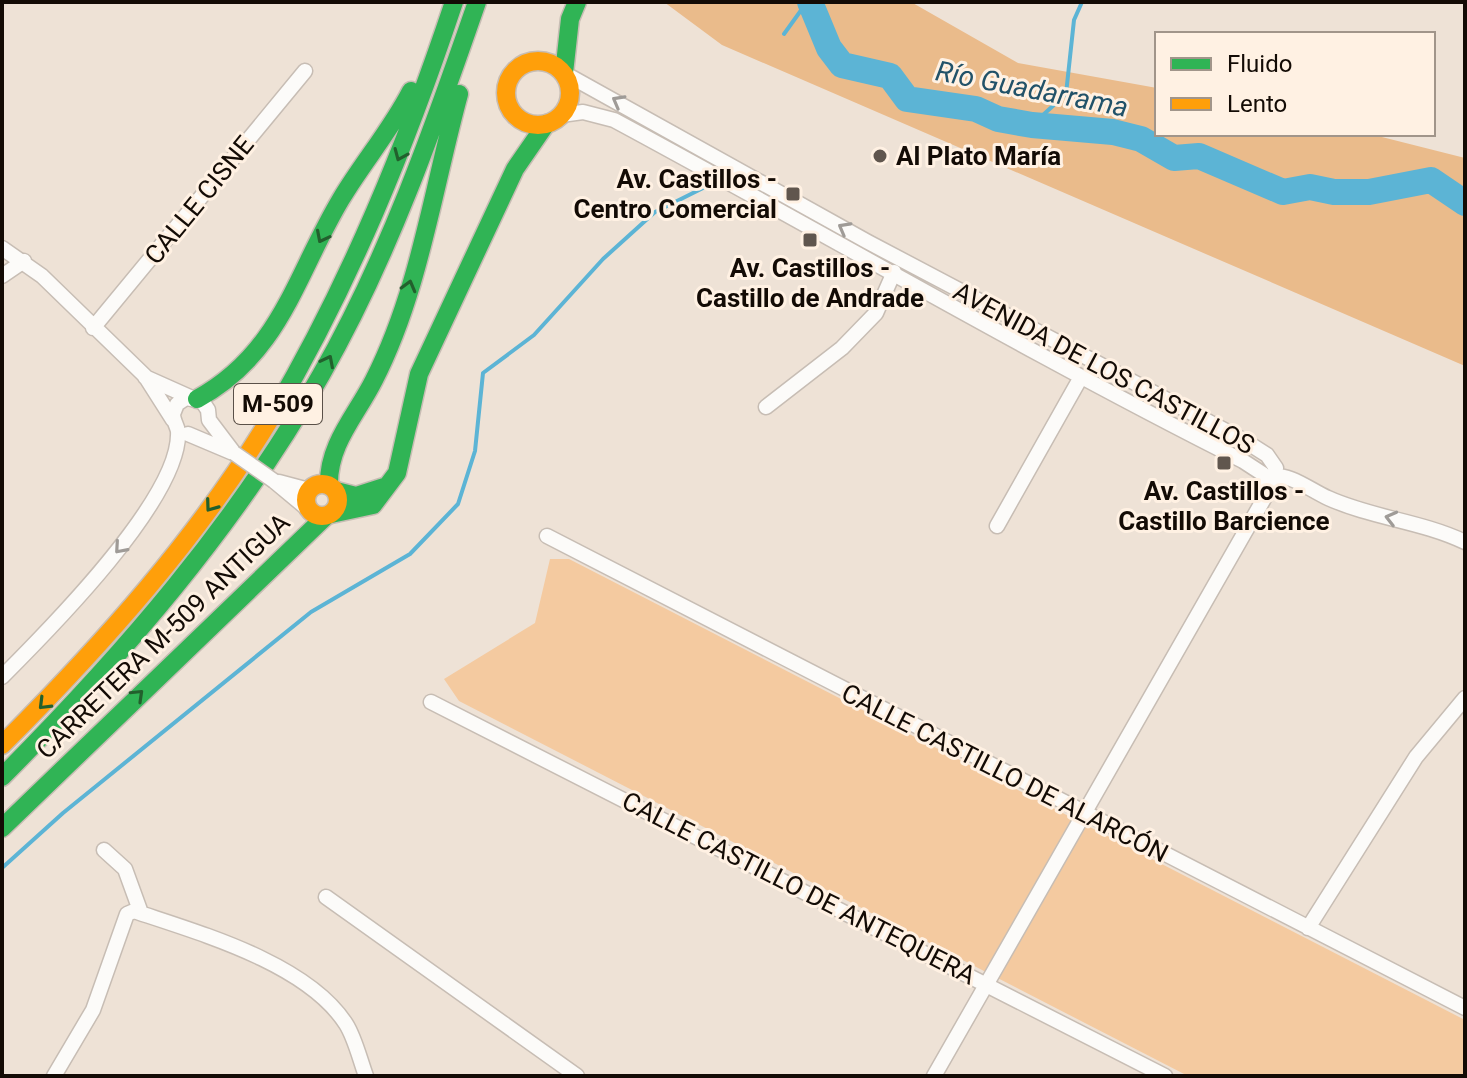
<svg xmlns="http://www.w3.org/2000/svg" width="1467" height="1078" viewBox="0 0 1467 1078" font-family="Roboto,sans-serif">
<style>
.green{fill:#f4caa0}
.forest{fill:#eabb8b}
.lines{fill:none;stroke-linecap:round;stroke-linejoin:round}
.stream{stroke:#5cb4d5;stroke-width:4}
.river{stroke:#5cb4d5;stroke-width:26}
.street-casing{stroke:#c7bdb4;stroke-width:17}
.fast-casing{stroke:#c7bdb4;stroke-width:21}
.slow-casing{stroke:#c7bdb4;stroke-width:21}
.street{stroke:#fcfbf9;stroke-width:14}
.fast{stroke:#30b455;stroke-width:18}
.slow{stroke:#ff9f0a;stroke-width:18}
.street-bridge-casing{stroke:#c7bdb4;stroke-width:17;stroke-linecap:butt}
.street-bridge{stroke:#fcfbf9;stroke-width:14}
.oneway{stroke:#9f9b97}
.oneway2{stroke:#22602d}
.poi-dot{fill:#60564e;stroke:#fff1e3;stroke-width:3}
.labels{text-anchor:middle;dominant-baseline:central;stroke-width:6;stroke-linejoin:round;paint-order:stroke}
.shield{fill:#fff1e3;stroke:#5a5048;stroke-width:2}
.shield-label{font-size:24px;font-weight:bold;fill:#130b05}
.poi-label{font-size:26px;font-weight:bold;fill:#130b05;stroke:#fff1e3}
.street-label{font-size:26px;fill:#130b05;stroke:#fff1e3}
.water-label{font-size:28px;font-style:italic;fill:#225269;stroke:#fff1e3}
</style>
<rect width="100%" height="100%" fill="#eee2d6"/>
<!-- green -->
<path class="green" d="M550 559H569L1465 1020V1076H1188L459 701 444 679 535 623Z"/>
<!-- forest -->
<path class="forest" d="M664 2H911L1018 63 1157 88V134H1370L1465 158V366L722 45Z"/>
<g class="lines">
<!-- stream -->
<path class="stream" d="M784 34 807 2
M1032 125 1066 94 1074 20 1082 2
M2 868 63 813 311 612 410 554 458 504 475 451 483 373 534 335 603 259 655 212 705 187"/>
<!-- river -->
<path class="river" d="M810 2 829 48 842 65 890 76 907 99 976 109 998 119 1032 125 1113 132 1141 139 1174 158 1199 156 1283 192 1310 187 1334 192H1369L1431 180 1465 203"/>
<defs>
<path id="street" d="M564 73 868 242 1245 441 1267 455 1276 468 1273 483 934 1076
M561 115 583 112 614 120C824 233 1030 354 1243 461L1263 474 1265 496
M2 248 42 276 145 376 173 420
M2 276 24 261
M93 328 305 71
M145 377 192 398
M766 407 842 348 876 313 894 272
M188 434 233 453
M1270 476C1290 473 1310 490 1328 498 1372 518 1421 521 1465 542
M274 481 310 511
M279 482 309 490
M997 526 1081 377
M547 536 1465 1008
M2 677C48 631 182 497 178 431 177 426 173 420 173 414L177 404 186 398 202 401 208 410 209 420 234 453
M431 702 1165 1076
M104 850 125 869 141 913
M326 897 577 1076
M1308 928 1416 757 1465 698
M54 1076 93 1010 127 914 134 911C199 933 307 963 346 1024 355 1038 360 1060 366 1076"/>
<path id="fast" d="M564 73 570 19 577 2
M197 399C281 353 295 276 341 199 363 162 391 130 411 91
M273 414C350 283 406 146 454 2
M329 485C328 444 356 416 374 380 419 292 433 189 459 94
M336 491 356 496 387 486
M331 514 373 505 397 473 419 374 515 169 546 124
M2 777C123 655 236 525 321 375 388 258 433 129 477 2
M2 828 326 516"/>
<path id="slow" d="M506 93a32 32 0 1 1 64 0a32 32 0 1 1-64 0Z
M306 500a16 16 0 1 1 32 0a16 16 0 1 1-32 0Z
M2 745C103 644 199 537 273 414"/>
</defs>
<!-- street casing -->
<use href="#street" class="street-casing"/>
<!-- fast casing -->
<use href="#fast" class="fast-casing"/>
<!-- slow casing -->
<use href="#slow" class="slow-casing"/>
<!-- street -->
<use href="#street" class="street"/>
<!-- fast -->
<use href="#fast" class="fast"/>
<!-- slow -->
<use href="#slow" class="slow"/>
<defs>
<path id="street-bridge" d="M234 453 274 481"/>
</defs>
<!-- street-bridge casing -->
<use href="#street-bridge" class="street-bridge-casing"/>
<!-- street-bridge -->
<use href="#street-bridge" class="street-bridge"/>
</g>
<!-- one-way arrows -->
<defs><path id="oneway-chevron" d="M-2-3.5L2.5 0L-2 3.5" fill="none" stroke-width="1.6" stroke-linecap="round" stroke-linejoin="round" transform="scale(2)"/></defs>
<g class="oneway">
<use href="#oneway-chevron" transform="translate(618 101) rotate(-151)"/>
<use href="#oneway-chevron" transform="translate(844 228) rotate(-151)"/>
<use href="#oneway-chevron" transform="translate(1391 518) rotate(-166)"/>
<use href="#oneway-chevron" transform="translate(120 548) rotate(131)"/>
</g>
<g class="oneway2">
<use href="#oneway-chevron" transform="translate(400 155) rotate(113)"/>
<use href="#oneway-chevron" transform="translate(322 237) rotate(117)"/>
<use href="#oneway-chevron" transform="translate(409 286) rotate(-75)"/>
<use href="#oneway-chevron" transform="translate(328 361) rotate(-63)"/>
<use href="#oneway-chevron" transform="translate(211 506) rotate(126)"/>
<use href="#oneway-chevron" transform="translate(138 695) rotate(-44)"/>
<use href="#oneway-chevron" transform="translate(44 704) rotate(135)"/>
</g>
<!-- markers -->
<g class="poi-dot">
<circle cx="880" cy="156" r="8"/>
<rect x="785" y="186" width="16" height="16" rx="4"/>
<rect x="802" y="232" width="16" height="16" rx="4"/>
<rect x="1216" y="455" width="16" height="16" rx="4"/>
</g>
<g class="labels">
<!-- shield labels -->
<rect class="shield" x="234" y="384" width="88" height="40" rx="6"/>
<g class="shield-label">
<text x="278" y="404">M-509</text>
</g>
<!-- poi labels -->
<g class="poi-label">
<text x="896" y="156" text-anchor="start">Al Plato María</text>
<text x="777" y="179" text-anchor="end">Av. Castillos -<tspan x="777" dy="30">Centro Comercial</tspan></text>
<text x="810" y="268">Av. Castillos -<tspan x="810" dy="30">Castillo de Andrade</tspan></text>
<text x="1224" y="491">Av. Castillos -<tspan x="1224" dy="30">Castillo Barcience</tspan></text>
</g>
<!-- street labels -->
<g class="street-label">
<text transform="translate(199 200) rotate(-51)">CALLE CISNE</text>
<text transform="translate(1104 368) rotate(28)">AVENIDA DE LOS CASTILLOS</text>
<text transform="translate(163 636) rotate(-44)">CARRETERA M-509 ANTIGUA</text>
<text transform="translate(1005 773) rotate(27)">CALLE CASTILLO DE ALARCÓN</text>
<text transform="translate(799 888) rotate(27)">CALLE CASTILLO DE ANTEQUERA</text>
</g>
<!-- water labels -->
<g class="water-label">
<text transform="translate(1032 89) rotate(11)">Río Guadarrama</text>
</g>
</g>
<!-- border -->
<rect width="1467" height="1078" fill="none" stroke="#130b05" stroke-width="8"/>
<!-- legend -->
<rect x="1155" y="32" width="280" height="104" fill="#fff1e3" stroke="#a1958a" stroke-width="2"/>
<rect x="1171" y="58" width="40" height="12" fill="#30b455" stroke="#a1958a" stroke-width="2"/>
<text x="1227" y="72" font-size="24" fill="#130b05">Fluido</text>
<rect x="1171" y="98" width="40" height="12" fill="#ff9f0a" stroke="#a1958a" stroke-width="2"/>
<text x="1227" y="112" font-size="24" fill="#130b05">Lento</text>
</svg>
